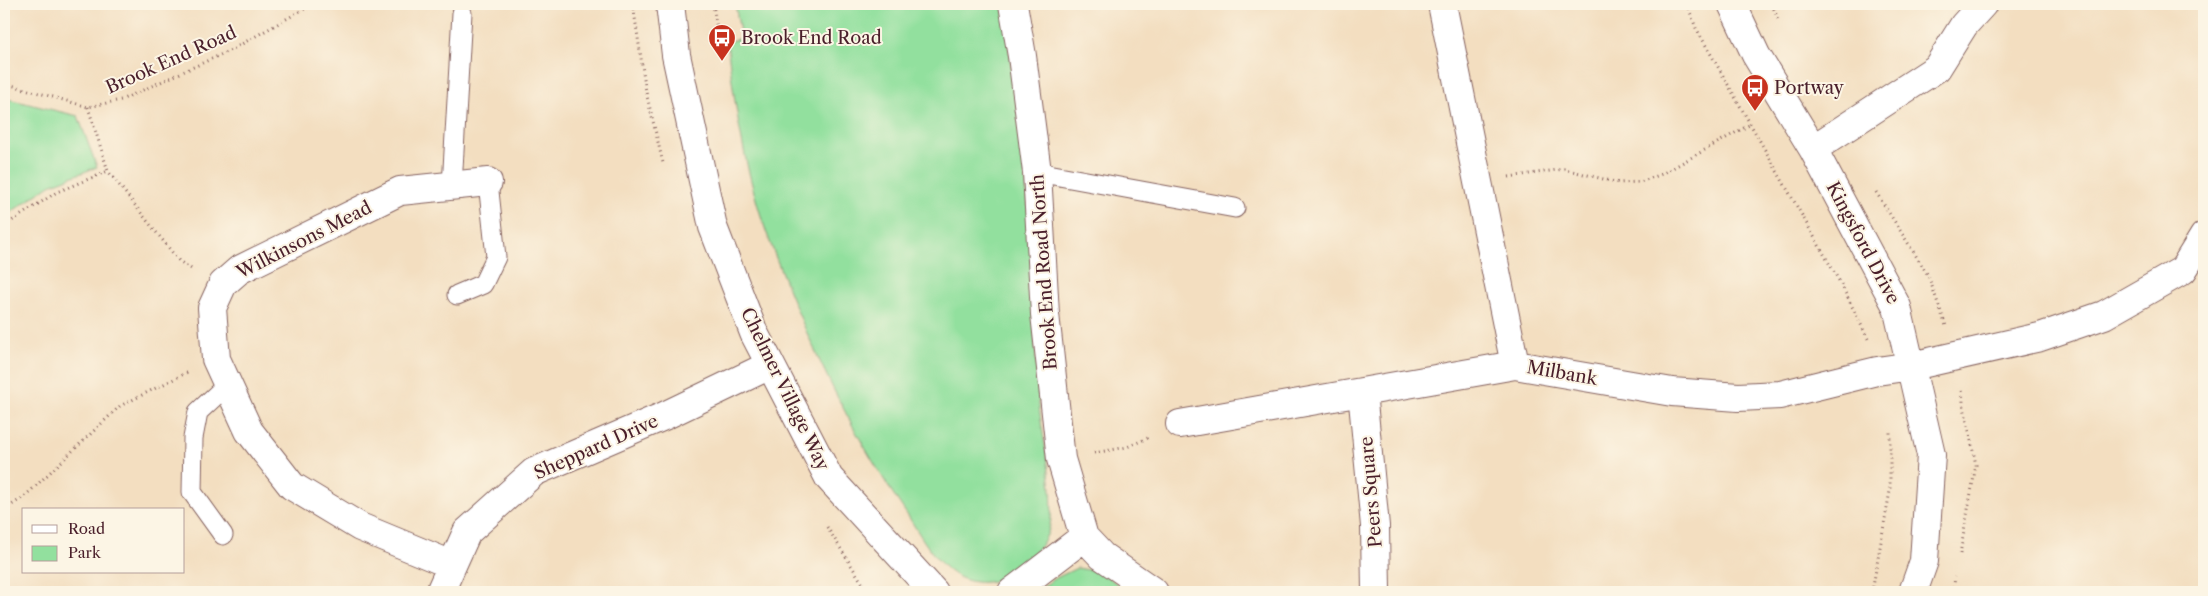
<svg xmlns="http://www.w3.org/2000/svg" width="2208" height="596" viewBox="0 0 2208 596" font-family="'Libre Caslon Text',serif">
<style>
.green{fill:#92e09e;stroke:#6e8064}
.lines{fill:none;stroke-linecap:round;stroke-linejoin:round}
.service-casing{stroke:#85625f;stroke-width:21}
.minor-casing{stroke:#85625f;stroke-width:30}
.tertiary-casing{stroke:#85625f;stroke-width:30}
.path{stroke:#85625f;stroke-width:3;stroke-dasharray:1 4;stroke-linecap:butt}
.service{stroke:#fff;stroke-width:19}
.minor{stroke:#fff;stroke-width:28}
.tertiary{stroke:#fff;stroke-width:28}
.labels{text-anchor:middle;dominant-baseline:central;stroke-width:4;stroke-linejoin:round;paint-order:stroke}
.poi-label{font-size:18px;fill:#4a1f2b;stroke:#fcf5e5;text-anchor:start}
.street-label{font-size:18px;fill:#4a1f2b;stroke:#fcf5e5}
</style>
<rect width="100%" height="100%" fill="#fcf5e5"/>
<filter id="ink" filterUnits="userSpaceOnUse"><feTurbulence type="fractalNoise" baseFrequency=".02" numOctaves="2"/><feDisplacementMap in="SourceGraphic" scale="10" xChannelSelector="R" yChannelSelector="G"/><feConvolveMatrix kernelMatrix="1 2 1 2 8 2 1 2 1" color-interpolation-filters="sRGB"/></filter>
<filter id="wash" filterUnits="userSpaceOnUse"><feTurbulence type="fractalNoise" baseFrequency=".0096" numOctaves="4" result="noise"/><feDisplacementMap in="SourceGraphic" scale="20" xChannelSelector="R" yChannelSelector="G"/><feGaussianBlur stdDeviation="1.12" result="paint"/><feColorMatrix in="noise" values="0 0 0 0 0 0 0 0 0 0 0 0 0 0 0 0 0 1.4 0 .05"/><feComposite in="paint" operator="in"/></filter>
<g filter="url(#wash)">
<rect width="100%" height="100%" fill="#f3dec0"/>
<!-- green -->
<path class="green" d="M735 4H1003C1010 63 1021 123 1026 182 1033 256 1033 331 1039 405 1042 439 1060 505 1047 535 1040 550 1027 561 1014 571 994 587 965 586 946 568 930 554 918 531 906 513 849 430 805 336 770 242 746 178 735 109 727 42L741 38Z
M4 98 78 116 97 167 50 185 4 217Z
M1077 568 1101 572 1128 592H1037L1052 580Z"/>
</g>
<g filter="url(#ink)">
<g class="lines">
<defs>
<path id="service" d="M1037 172 1235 208
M452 186 462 13
M457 295 483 284 496 257 488 182
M223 535 192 492 193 438 198 412 228 384"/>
<path id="minor" d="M1013 4 1022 56 1037 172 1045 314 1061 459 1084 537 1102 556 1154 592
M1442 4 1515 365 1672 392 1738 397 1780 395 1877 371 1912 366 2040 337 2104 315 2183 270 2204 236
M1732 4 1756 55 1813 149 1897 307 1931 455 1924 561 1913 592
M1813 149 1937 68 1964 25 1983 4
M1362 392 1375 526 1376 592
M1180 424 1515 365
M452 565 360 527 292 486 249 431 216 359 212 308 223 284 239 270 400 191 488 182
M440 592 467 532 534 472 664 416 770 365
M1012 592 1084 537"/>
<path id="tertiary" d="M670 4 676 55 713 227 754 333 829 478 934 592"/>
</defs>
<!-- service casing -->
<use href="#service" class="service-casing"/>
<!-- minor casing -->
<use href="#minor" class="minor-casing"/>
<!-- tertiary casing -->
<use href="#tertiary" class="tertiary-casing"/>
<!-- path -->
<path class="path" d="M633 4 646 92 663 163
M713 4 721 54
M1687 4 1696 28 1842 286 1869 341
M1772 4 1779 22
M4 83 88 107 121 100 231 50 313 4
M88 107 108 171 179 261 193 270
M1509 177 1564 169 1619 183 1640 182 1662 174 1751 124
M1876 192 1928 275 1946 326
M4 226 57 192 108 171
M1094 453 1127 447 1150 437
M4 510 24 497 120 406 188 372
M827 527 868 592
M1960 554 1976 465 1963 402 1962 388
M1872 592 1890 491V432
M1953 592 1955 577"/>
<!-- service -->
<use href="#service" class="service"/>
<!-- minor -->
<use href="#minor" class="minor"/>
<!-- tertiary -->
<use href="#tertiary" class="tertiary"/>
</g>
</g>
<!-- icons -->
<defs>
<symbol id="bus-pin" viewBox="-11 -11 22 30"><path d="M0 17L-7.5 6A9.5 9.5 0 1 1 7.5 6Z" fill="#c8321e" stroke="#fcf5e5"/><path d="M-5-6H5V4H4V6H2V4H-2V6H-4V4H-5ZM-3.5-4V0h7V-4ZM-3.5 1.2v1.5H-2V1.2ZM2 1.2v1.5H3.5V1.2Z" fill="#fff"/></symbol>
</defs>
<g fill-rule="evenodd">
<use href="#bus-pin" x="706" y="22" width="32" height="43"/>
<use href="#bus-pin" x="1739" y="72" width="32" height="43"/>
</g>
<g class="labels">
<!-- poi labels -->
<g class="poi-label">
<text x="741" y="38">Brook End Road</text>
<text x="1774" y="88">Portway</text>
</g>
<!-- street labels -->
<g class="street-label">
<text transform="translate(171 60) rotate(-24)">Brook End Road</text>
<text transform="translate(304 240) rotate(-27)">Wilkinsons Mead</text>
<text transform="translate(1863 243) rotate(62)">Kingsford Drive</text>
<text transform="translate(1044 272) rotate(-94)">Brook End Road North</text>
<text transform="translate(1562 373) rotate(10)">Milbank</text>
<text transform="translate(785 389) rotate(64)">Chelmer Village Way</text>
<text transform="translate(596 447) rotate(-24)">Sheppard Drive</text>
<text transform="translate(1371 492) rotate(-95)">Peers Square</text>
</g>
</g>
<!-- margin -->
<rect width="2208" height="596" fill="none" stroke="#fcf5e5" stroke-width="20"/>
<!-- legend -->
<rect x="22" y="508" width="162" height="65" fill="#fcf5e5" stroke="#b59f9b"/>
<rect x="32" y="525" width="25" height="8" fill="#ffffff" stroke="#b59f9b"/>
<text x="68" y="534" font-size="15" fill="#4a1f2b">Road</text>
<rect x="32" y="546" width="25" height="15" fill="#92e09e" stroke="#b59f9b"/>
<text x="68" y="558" font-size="15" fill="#4a1f2b">Park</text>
</svg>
